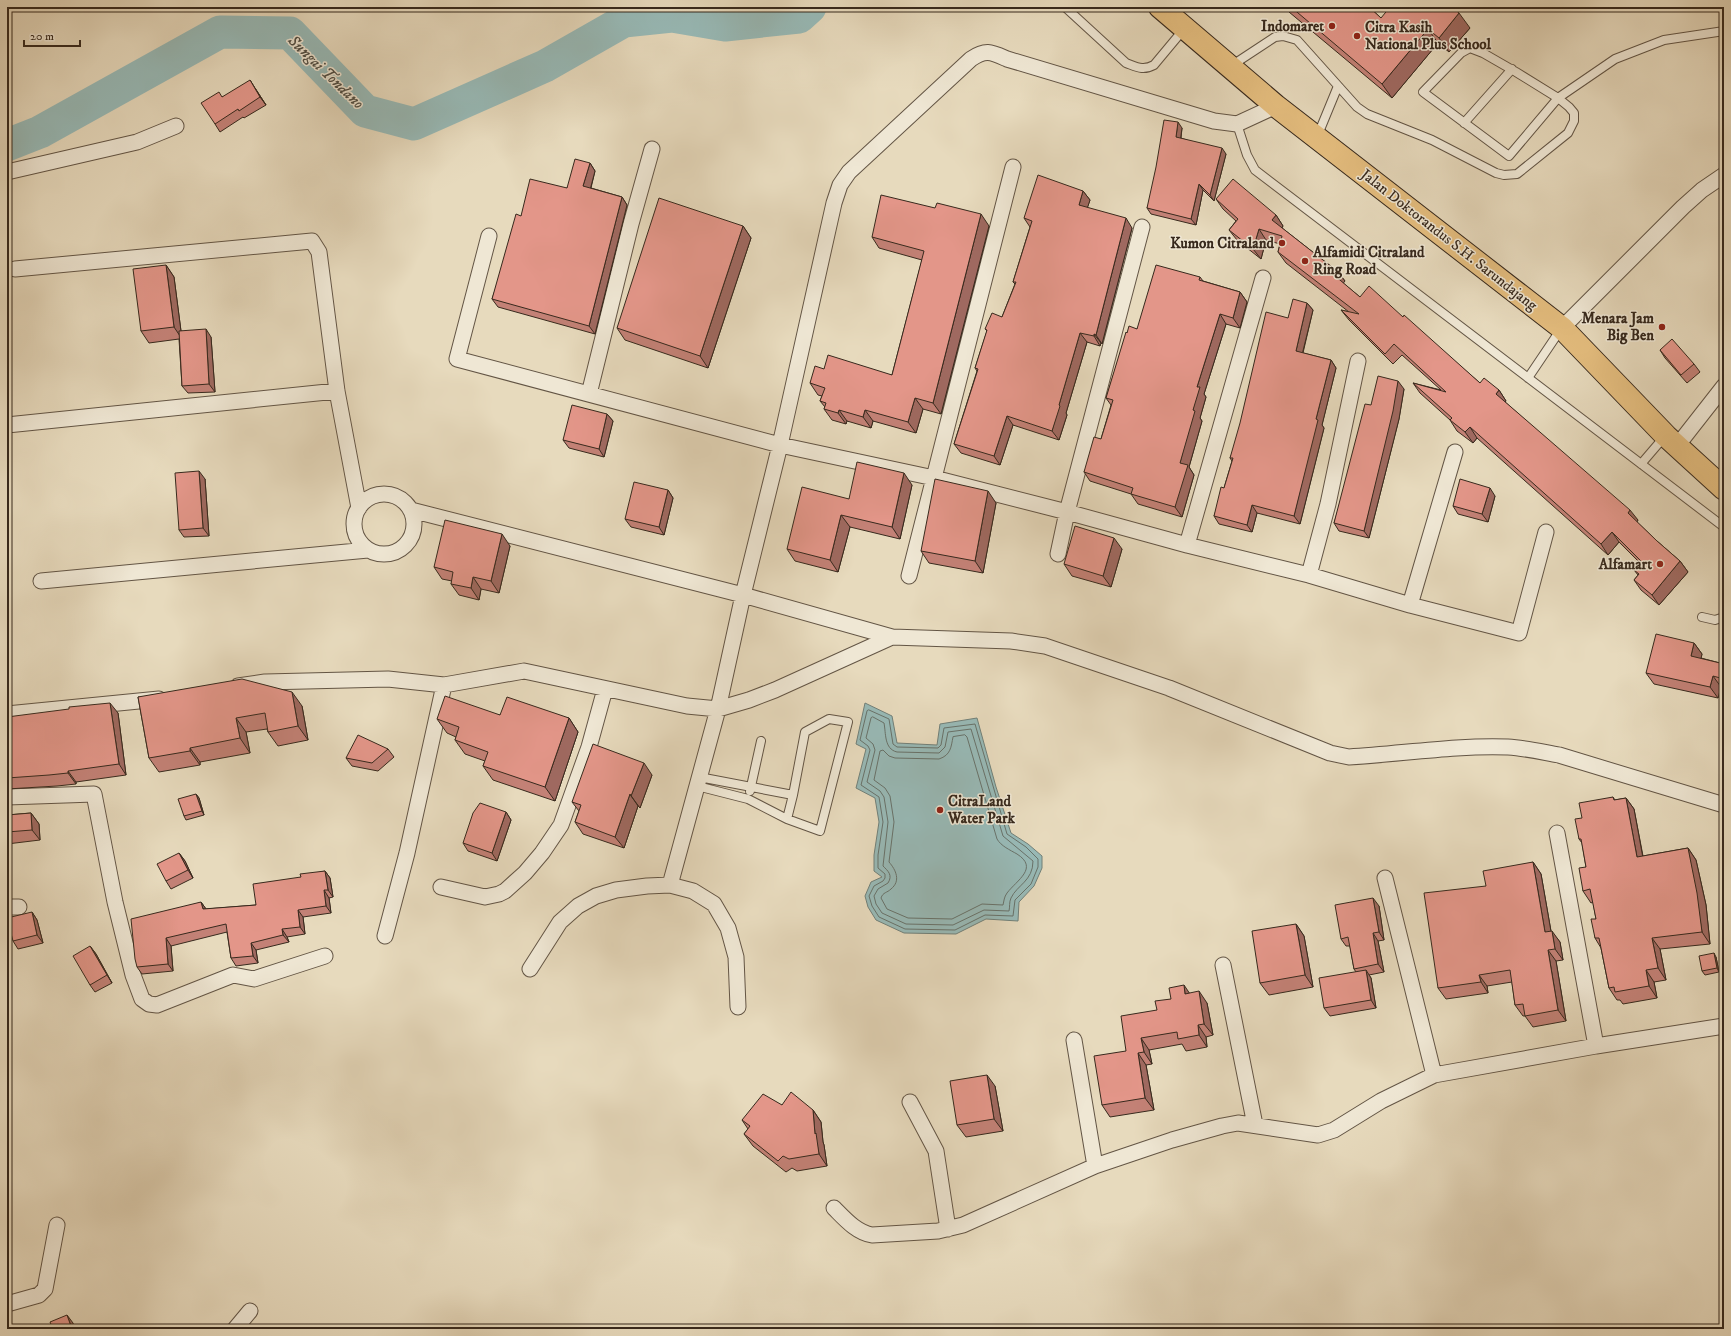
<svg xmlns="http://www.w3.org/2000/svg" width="1731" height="1336" viewBox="0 0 1731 1336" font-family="'IM FELL DW Pica',serif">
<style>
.water{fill:#98bab7;stroke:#718079}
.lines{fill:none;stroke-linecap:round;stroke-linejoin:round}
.shore{stroke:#68726a;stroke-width:1}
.river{stroke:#98bab7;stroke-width:33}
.service-casing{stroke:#635545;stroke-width:10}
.minor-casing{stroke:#635545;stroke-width:17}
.trunk-casing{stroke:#37291d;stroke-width:24}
.service{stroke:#efe7d4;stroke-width:8}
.minor{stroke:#efe7d4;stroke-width:15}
.trunk{stroke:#e4bd7e;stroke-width:22}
.wall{fill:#c38176;stroke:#37291d}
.shaded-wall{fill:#9f6960;stroke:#37291d}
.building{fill:#e39689;stroke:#37291d}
.poi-dot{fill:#8f2418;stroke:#efe7d4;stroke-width:1.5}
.labels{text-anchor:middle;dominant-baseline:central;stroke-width:3;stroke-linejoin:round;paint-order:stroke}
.poi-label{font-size:15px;font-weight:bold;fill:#37291d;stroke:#efe7d4;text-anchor:end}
.street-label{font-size:15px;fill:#37291d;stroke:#efe7d4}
.water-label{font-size:16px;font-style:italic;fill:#4f4d44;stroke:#efe7d4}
</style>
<rect width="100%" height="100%" fill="#e7dabd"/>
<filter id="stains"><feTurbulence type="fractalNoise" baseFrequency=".005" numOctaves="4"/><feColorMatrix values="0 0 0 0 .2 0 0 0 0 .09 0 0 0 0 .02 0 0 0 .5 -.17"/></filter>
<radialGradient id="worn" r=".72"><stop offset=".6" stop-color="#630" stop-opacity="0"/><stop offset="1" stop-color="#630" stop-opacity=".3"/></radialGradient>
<!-- water -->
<path class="water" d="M865 703 892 716 897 743 937 745 940 724 977 718 996 787 1011 833 1028 844 1042 856V868L1034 886 1019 902 1018 921 986 919 956 934 904 933 876 920 868 907 865 896 871 882 882 877 874 871V855L879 822 875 798 856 788 866 749 856 744Z"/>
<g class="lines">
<!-- shore -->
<path class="shore" d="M869 710 889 719 893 744 897 747 938 748 941 745 944 728 975 724 1007 834 1026 847 1038 859V867L1031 884 1015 900 1013 916 985 915 955 930 905 929 879 917 872 906 869 896 874 886 883 881 885 878V874L878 868V855L883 822 879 797 861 785 870 750 868 746 860 740 867 711Z
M873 717 884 723C886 733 884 749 897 752L939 753 945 747 948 732 971 729 1003 836 1033 861C1033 881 1017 885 1011 898 1009 902 1010 907 1009 911L984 910 953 925 906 924 882 913 876 904 874 896 878 889 888 883C893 875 888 871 883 866L888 822 884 797 880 791 867 782 875 750 873 744 866 738 871 718Z
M965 735 967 737 997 839C1001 846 1010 850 1017 854 1039 868 1017 880 1007 893 1004 897 1004 901 1003 905L982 904 952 919 908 918 887 909 881 898C883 892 887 893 891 889 901 881 896 870 889 862L894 822 890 796 885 788 874 780 880 751 883 750 889 756 895 758 939 759C951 755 951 747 953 737Z"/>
<!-- river -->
<path class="river" d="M7 145 40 132 220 32 290 33 365 111 414 124 545 66 624 21 672 16 725 25 799 17 810 7"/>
<defs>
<path id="service" d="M1065 7 1126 63C1137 67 1143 71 1154 65L1184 29
M1231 66 1275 37 1283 36 1297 40 1357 107 1367 114 1432 140 1496 173 1504 175 1517 174 1568 133 1574 121V113L1569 107 1558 98 1516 72 1483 53 1470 48 1461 53 1423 92 1509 156 1558 98 1615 59 1664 40 1724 31
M1464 123 1512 69
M1237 124 1247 155 1255 170 1724 527
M1317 137 1338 86
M1528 378 1561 329
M1641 464 1665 436
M1702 617 1715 620 1724 617
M699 777 793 795 805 732 829 719 848 722 820 831 787 819
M697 786 748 799 787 819 793 795
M750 791 761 741"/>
<path id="minor" d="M7 172 137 142 176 126
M489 236 457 359 780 445 934 478 1067 512 1187 545 1309 575 1410 605 1519 633 1546 532
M15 269 312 241 319 252 337 391 359 508
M1562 328 1683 207 1702 190 1724 175
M589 394 631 224 652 149
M7 425 337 391
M1677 446 1724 386
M354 524a30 30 0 1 1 60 0a30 30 0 1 1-60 0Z
M411 510 743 595 892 637 1011 641 1045 646 1169 688 1330 753 1349 757C1402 754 1455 745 1508 747 1525 748 1542 752 1559 755L1724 805
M1187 545 1263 278
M1058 554 1067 512 1142 227
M1309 575 1328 504 1358 361
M909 576 1013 167
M41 581 368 550
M1410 605 1455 452
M238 686 265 682 388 679 444 685 524 671 687 706 718 709 749 700 775 690 892 637
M7 714 159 699
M7 797 94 794 115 902 133 975 142 999 149 1004 157 1005 233 975 254 979 325 956
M1557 833 1596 1046
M1385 878 1434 1075
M670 885 718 709 743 595 780 445 834 203 840 185 849 172 971 59C986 49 991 52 1007 59L1214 121 1237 124 1276 106
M441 887 485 897 499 894 505 891 525 873 542 853 561 825 589 747 605 689
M7 907H19
M385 936 407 853 444 685
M1223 965 1255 1125
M530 969 560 922 578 906 596 896 616 890 647 886 670 885 693 891 714 904 728 928 736 957 738 1007
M1074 1040 1095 1166
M910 1102 936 1151 948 1229
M834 1208C845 1219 856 1232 872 1235L938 1231 963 1225 1095 1166 1172 1140 1222 1126 1238 1123 1318 1135 1334 1130 1381 1101 1434 1075 1596 1046 1724 1026
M7 1304 39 1295 45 1289 57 1225
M235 1329 250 1311"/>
<path id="trunk" d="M1160 7 1276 106 1562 328 1666 436 1724 489"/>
</defs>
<!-- service casing -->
<use href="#service" class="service-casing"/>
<!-- minor casing -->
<use href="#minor" class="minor-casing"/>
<!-- trunk casing -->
<use href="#trunk" class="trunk-casing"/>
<!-- service -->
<use href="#service" class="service"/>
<!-- minor -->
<use href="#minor" class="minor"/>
<!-- trunk -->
<use href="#trunk" class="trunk"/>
</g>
<!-- wall -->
<path class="wall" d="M1286 7H1369L1381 18 1470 28 1449 52 1438 43 1392 98 1289 12Z
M255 88 266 105 244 118 243 117 220 132 215 124 222 97Z
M1182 128 1181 138 1226 154 1214 201 1203 190 1196 225 1151 214 1147 208Z
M590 163 595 171 591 188 622 197 627 205 595 334 498 307 492 299 521 216 567 188Z
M1083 191 1090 200 1087 208 1132 228 1102 344 1101 343 1100 346 1087 342 1066 413 1067 415 1059 440 1013 425 1000 465 961 453 954 444 977 371 975 368 987 331 985 329 1002 317 1015 284 1013 282 1030 227 1024 218Z
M1216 199 1276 215 1283 226 1282 228 1337 271 1345 281 1343 283 1360 297 1403 317 1480 383 1499 390 1506 401 1505 402 1638 520 1637 522 1657 541 1680 561 1688 572 1659 605 1641 590 1634 580 1638 575 1634 570 1640 563 1619 542 1608 555 1477 438 1473 443 1457 431 1450 420 1420 393 1413 383 1441 390 1402 355 1393 364 1349 320 1341 310 1349 312 1286 263 1278 252 1280 244 1266 240 1261 259 1237 240 1229 230 1236 221 1223 209Z
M743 226 751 238 708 368 625 340 617 328Z
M989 226 941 414 923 409 916 433 873 421 871 428 847 421 846 424 832 420 824 409 825 407 820 401 822 396 818 395 810 383 824 369 892 375 922 260 879 248 872 237Z
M166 265 174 277 181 331 211 337 215 392 188 393 182 386 179 339 149 343 141 331Z
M1200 277 1203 281 1240 292 1247 302 1240 328 1226 324 1204 394 1206 397 1200 418 1202 421 1189 467 1194 475 1182 517 1138 504 1131 494 1090 481 1084 472 1101 439 1111 405 1106 398 1127 333 1137 329Z
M1307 303 1313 310 1303 353 1331 360 1336 368 1322 425 1324 428 1300 524 1257 513 1252 532 1219 524 1214 516 1224 488 1232 461 1230 458 1288 318Z
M1660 350 1694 364 1700 372 1687 383 1665 358Z
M1404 389 1399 419 1369 538 1339 531 1334 523 1371 405Z
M607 414 613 421 604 457 569 448 563 440Z
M205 479 209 536 184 537 179 530Z
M912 485 900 539 850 527 838 572 795 561 787 549 849 499Z
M668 490 673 498 664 535 631 527 625 519Z
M1495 496 1488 522 1458 514 1453 506Z
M996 503 983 573 929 563 921 551Z
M510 546 499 593 481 589 479 600 459 595 451 584 452 581 442 579 434 567Z
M1122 549 1111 587 1072 576 1064 564Z
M1694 643 1702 654 1701 658 1720 663 1724 649V688L1721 687 1718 698 1654 684 1646 673Z
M138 697 302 706 308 740 278 746 268 732 267 729 246 732 250 753 200 762V765L159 772 149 758Z
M118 713 126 775 76 782V784L57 786 7 789V717Z
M500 715 569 718 578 732 555 801 493 780 483 766 485 761 465 754 455 740 456 737 447 733 437 719Z
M388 749 394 757 378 771 352 766 346 758Z
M652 775 640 808 638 806 624 848 583 834 575 822 579 811 572 802Z
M196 794 199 798 204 815 186 820 184 816Z
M1613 797 1615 800 1626 798 1634 809 1643 856 1688 848 1696 860 1706 905 1710 944 1660 949 1666 980 1654 982 1657 998 1623 1004 1620 1000H1617L1609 988 1601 948 1595 938 1596 919 1593 902 1591 903 1583 891 1586 867 1582 843 1579 839 1582 818Z
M506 812 511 820 497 861 468 851 463 843Z
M31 813 39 824 40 840 7 844V815Z
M179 853 185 861 193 878 171 889 166 881Z
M1533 862 1541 874 1551 931 1560 942 1563 960 1556 961 1566 1021 1533 1027 1525 1016H1523L1515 1005 1512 982 1487 986 1488 993 1446 999 1438 988 1486 886Z
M325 871 330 878 333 897 329 898 331 913 303 917 305 934 287 937 289 942 256 950 258 963 236 966 231 958 227 932 171 946 173 971 142 974 137 967 201 902 206 909 256 905 301 877Z
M1379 906 1384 940 1378 941 1384 972 1369 975 1371 978 1376 1008 1330 1016 1324 1008 1356 972 1354 969 1350 946H1346L1341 939Z
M32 912 37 920 43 943 18 949 13 941Z
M1296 924 1304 936 1313 987 1269 995 1260 983Z
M90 946 96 954 112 983 95 992 90 985Z
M1716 957 1719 972 1705 975 1702 971Z
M1189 993 1207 1003 1213 1035 1206 1037 1207 1047 1186 1051 1182 1044 1149 1050 1152 1064 1146 1065 1154 1110 1110 1117 1102 1105 1126 1051 1157 1010 1171 999Z
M995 1086 1003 1131 966 1137 957 1125Z
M782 1105 813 1110 821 1122 823 1142 824 1145 827 1166 797 1171 792 1168 786 1172 753 1146 744 1134 748 1129 742 1120Z"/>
<!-- shaded-wall -->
<path class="shaded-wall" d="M1459 13 1470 28 1449 52 1439 38Z
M1428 29 1438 43 1392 98 1382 84Z
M7 38 11 44 7 49Z
M250 80 255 88 266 105 260 97Z
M1178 122 1182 128 1180 143 1176 137Z
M1222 148 1226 154 1214 201 1210 195Z
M590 163 595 171 589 194 583 186Z
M1199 184 1203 190 1196 225 1191 219Z
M1083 191 1090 200 1085 215 1079 205Z
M622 197 627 205 595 334 589 326Z
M981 214 989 226 941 414 933 403Z
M1276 215 1283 226 1279 231 1272 220Z
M1126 218 1132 228 1102 344 1096 335Z
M743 226 751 238 708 368 700 356Z
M1259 229 1266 240 1261 259 1253 249Z
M166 265 174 277 182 339 174 327Z
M1337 271 1345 281 1341 286 1334 275Z
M1240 292 1247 302 1240 328 1233 318Z
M1307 303 1313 310 1301 359 1296 351Z
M1220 314 1226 324 1204 394 1206 397 1200 418 1202 421 1189 467 1194 475 1182 517 1175 507 1180 463 1193 410 1197 387Z
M206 329 211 337 215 392 209 384Z
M1080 333 1087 342 1066 413 1067 415 1059 440 1052 431 1059 405Z
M1094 334 1101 343 1100 346 1094 336Z
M1331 360 1336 368 1322 425 1324 428 1300 524 1294 516 1316 419Z
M1398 381 1404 389 1399 419 1369 538 1364 531Z
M1499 390 1506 401 1503 405 1496 394Z
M915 398 923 409 916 433 908 422Z
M839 410 847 421 846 424 838 413Z
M865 410 873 421 871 428 863 417Z
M607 414 613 421 604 457 599 449Z
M1007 416 1013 425 1000 465 994 456Z
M1470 427 1477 438 1473 443 1465 432Z
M199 471 205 479 209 536 203 528Z
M904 473 912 485 900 539 892 527Z
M1490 488 1495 496 1488 522 1482 514Z
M668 490 673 498 664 535 659 527Z
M988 491 996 503 983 573 975 561Z
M1252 505 1257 513 1252 532 1247 525Z
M1630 510 1638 520 1635 524 1628 513Z
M841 515 850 527 838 572 830 560Z
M1612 532 1619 542 1608 555 1601 544Z
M502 534 510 546 499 593 491 581Z
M1114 538 1122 549 1111 587 1103 576Z
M1680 561 1688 572 1659 605 1652 595Z
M473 577 481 589 479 600 471 588Z
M1694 643 1702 654 1699 667 1691 656Z
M1713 676 1721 687 1718 698 1710 687Z
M292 692 302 706 308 740 298 726Z
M110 703 118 713 126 775 119 764Z
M236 718 246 732 250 753 240 738Z
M569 718 578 732 555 801 545 787Z
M190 748 200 762V765L190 751Z
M644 763 652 775 640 808 631 796Z
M68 771 76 782V784L68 773Z
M196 794 199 798 204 815 202 811Z
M630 794 638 806 624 848 615 837Z
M1626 798 1634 809 1645 869 1637 857Z
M506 812 511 820 497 861 492 853Z
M31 813 39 824 40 840 32 830Z
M1688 848 1696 860 1706 905 1710 944 1702 932Z
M179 853 185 861 193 878 188 870Z
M1533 862 1541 874 1553 943 1545 932Z
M325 871 330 878 333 897 328 890Z
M324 890 329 898 331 913 326 906Z
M1373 898 1379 906 1384 940 1379 932Z
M201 902 206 909H203Z
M298 910 303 917 305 934 300 927Z
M32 912 37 920 43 943 37 935Z
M1296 924 1304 936 1313 987 1305 975Z
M282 929 287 937 289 942 283 935Z
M1552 931 1560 942 1563 960 1555 949Z
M1373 933 1378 941 1384 972 1378 964Z
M166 938 171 946 173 971 168 964Z
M1652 938 1660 949 1666 980 1658 968Z
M251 943 256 950 258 963 253 956Z
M90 946 96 954 112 983 107 975Z
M1548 950 1556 961 1566 1021 1558 1010Z
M1714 953 1716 957 1719 972 1717 968Z
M1366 970 1371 978 1376 1008 1371 1000Z
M1646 970 1654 982 1657 998 1649 986Z
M1479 975 1487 986 1488 993 1481 982Z
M1184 985 1192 997 1185 994Z
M1199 991 1207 1003 1213 1035 1204 1024Z
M1198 1025 1206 1037 1207 1047 1199 1035Z
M1141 1038 1149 1050 1152 1064 1144 1052Z
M1138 1053 1146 1065 1154 1110 1145 1098Z
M987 1075 995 1086 1003 1131 994 1119Z
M813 1110 821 1122 823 1142 824 1145 827 1166 819 1154 815 1134Z
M67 1315 73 1323 75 1329H72Z"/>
<!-- building -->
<path class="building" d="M1291 7H1369L1381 18 1390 7H1452L1459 13 1439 38 1428 29 1382 84Z
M250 80 260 97 239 111 238 109 215 124 201 103 219 92 222 97Z
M1164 120 1178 122 1176 137 1222 148 1210 195 1199 184 1191 219 1147 208 1156 167Z
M575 159 590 163 583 186 622 197 589 326 492 299 516 214 521 216 530 179 567 188Z
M1038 175 1083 191 1079 205 1126 218 1096 335 1094 334V336L1080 333 1059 405 1060 406 1052 431 1007 416 994 456 954 444 978 369 975 368 987 330 985 329 992 313 1002 317 1016 282H1013L1032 221 1024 218Z
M1233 179 1276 215 1272 220 1337 271 1334 275 1360 297 1369 286 1403 317 1404 315 1480 383 1484 378 1499 390 1496 394 1630 510 1628 513 1657 541 1680 561 1652 595 1634 580 1639 574 1634 570 1641 561 1612 532 1601 544 1470 427 1465 432 1450 420 1452 418 1413 383 1446 392 1394 344 1385 354 1341 310 1359 314 1278 252 1282 236 1259 229 1253 249 1229 230 1238 219 1216 199Z
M881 195 935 208 937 203 981 214 933 403 915 398 908 422 865 410 863 417 839 410 838 413 824 409 826 403 820 401 825 388 810 383 815 366 824 369 828 355 892 375 924 251 872 237Z
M659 198 743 226 700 356 617 328Z
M166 265 174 327 141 331 133 269Z
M1156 265 1200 277 1199 280 1240 292 1233 318 1220 314 1197 387H1200L1193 410 1195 411 1180 463 1188 465 1175 507 1131 494 1133 488 1084 472 1094 437 1101 439 1113 400 1106 398 1126 332 1127 333 1129 326 1137 329Z
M1293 299 1307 303 1296 351 1331 360 1316 419 1318 420 1294 516 1252 505 1247 525 1214 516 1221 487 1224 488 1233 458H1230L1240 423 1266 312 1288 318Z
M206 329 209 384 182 386 179 331Z
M1672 339 1694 364 1681 375 1660 350Z
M1378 376 1398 381 1393 411 1364 531 1334 523 1365 404 1371 405Z
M572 405 607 414 599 449 563 440Z
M857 462 904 473 892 527 841 515 830 560 787 549 802 487 849 499Z
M199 471 203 528 179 530 175 473Z
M935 479 988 491 975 561 921 551Z
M1460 479 1490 488 1482 514 1453 506Z
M634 482 668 490 659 527 625 519Z
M445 520 502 534 491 581 473 577 471 588 451 584 453 572 434 567Z
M1075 526 1114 538 1103 576 1064 564Z
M1656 634 1694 643 1691 656 1720 663 1723 648 1724 649V679L1713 676 1710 687 1646 673Z
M242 679 292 692 298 726 268 732 265 713 236 718 240 738 190 748V751L149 758 138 697Z
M445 696 500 715 507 697 569 718 545 787 483 766 488 752 455 740 459 727 437 719Z
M110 703 119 764 68 771V773L49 775 7 778V717L69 709V707Z
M358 735 388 749 372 763 346 758Z
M593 744 644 763 631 796 630 794 615 837 575 822 581 805 572 802Z
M196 794 202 811 184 816 178 799Z
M1613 797 1614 800 1626 798 1637 857 1688 848 1697 893 1702 932 1652 938 1658 968 1646 970 1649 986 1615 992 1614 987 1609 988 1599 938H1595L1591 919H1596L1590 889 1583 891 1579 868 1586 867 1581 839H1579L1575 819 1582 818 1579 803Z
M480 803 506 812 492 853 463 843 473 813Z
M31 813 32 830 7 832V815Z
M179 853 188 870 166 881 157 864Z
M1533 862 1545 932 1552 931 1555 949 1548 950 1558 1010 1525 1016 1523 1004 1515 1005 1510 970 1479 975 1481 982 1438 988 1424 893 1486 886 1483 871Z
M325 871 328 890H324L326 906 298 910 300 927 282 929 283 935 251 943 253 956 231 958 226 924 166 938 168 964 137 967 135 959 131 919 201 902 203 909 256 905 253 884 301 877 300 874Z
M1373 898 1379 932 1373 933 1378 964 1354 969 1348 937 1341 939 1335 905Z
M32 912 37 935 13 941 7 918Z
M1296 924 1305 975 1260 983 1252 931Z
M90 946 107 975 90 985 73 956Z
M1714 953 1717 968 1702 971 1699 956Z
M1366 970 1371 1000 1324 1008 1319 978Z
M1184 985 1185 994 1199 991 1204 1024 1198 1025 1199 1035 1178 1039 1177 1032 1141 1038 1144 1052 1138 1053 1145 1098 1102 1105 1094 1056 1126 1051 1121 1016 1157 1010 1155 1001 1171 999 1169 988Z
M987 1075 994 1119 957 1125 950 1081Z
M791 1092 813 1110 815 1134 816 1133 819 1154 789 1159 783 1156 778 1161 744 1134 750 1126 742 1120 763 1094 782 1105Z
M67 1315 72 1329H53L50 1322Z"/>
<!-- markers -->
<g class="poi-dot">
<circle cx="1332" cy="26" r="4"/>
<circle cx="1357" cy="36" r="4"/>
<circle cx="1282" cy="243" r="4"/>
<circle cx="1305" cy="261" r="4"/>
<circle cx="1662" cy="327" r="4"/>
<circle cx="1660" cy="564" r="4"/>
<circle cx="940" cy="810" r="4"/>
</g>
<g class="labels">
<!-- poi labels -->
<g class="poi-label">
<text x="1324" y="26">Indomaret</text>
<text x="1365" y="27" text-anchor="start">Citra Kasih<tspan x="1365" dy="17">National Plus School</tspan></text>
<text x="1274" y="243">Kumon Citraland</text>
<text x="1313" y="252" text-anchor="start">Alfamidi Citraland<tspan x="1313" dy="17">Ring Road</tspan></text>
<text x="1654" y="318">Menara Jam<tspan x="1654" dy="17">Big Ben</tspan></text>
<text x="1652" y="564">Alfamart</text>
<text x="948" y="801" text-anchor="start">CitraLand<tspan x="948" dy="17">Water Park</tspan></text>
</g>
<!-- street labels -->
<g class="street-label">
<text transform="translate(1449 240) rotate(38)">Jalan Doktorandus S.H. Sarundajang</text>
</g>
<!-- water labels -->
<g class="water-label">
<text transform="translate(326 72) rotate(44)">Sungai Tondano</text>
</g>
</g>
<!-- margin -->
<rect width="1731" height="1336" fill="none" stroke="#e7dabd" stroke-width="24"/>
<rect x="8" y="8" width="1715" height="1320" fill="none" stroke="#37291d" stroke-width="2"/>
<rect x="12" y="12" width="1707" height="1312" fill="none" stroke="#37291d"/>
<!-- scale -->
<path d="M24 40v6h56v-6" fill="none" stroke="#37291d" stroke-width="2"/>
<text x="30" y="40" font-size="12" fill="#37291d" stroke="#efe7d4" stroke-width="3" paint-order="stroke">20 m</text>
<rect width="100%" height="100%" filter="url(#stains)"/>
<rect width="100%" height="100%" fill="url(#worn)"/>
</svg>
